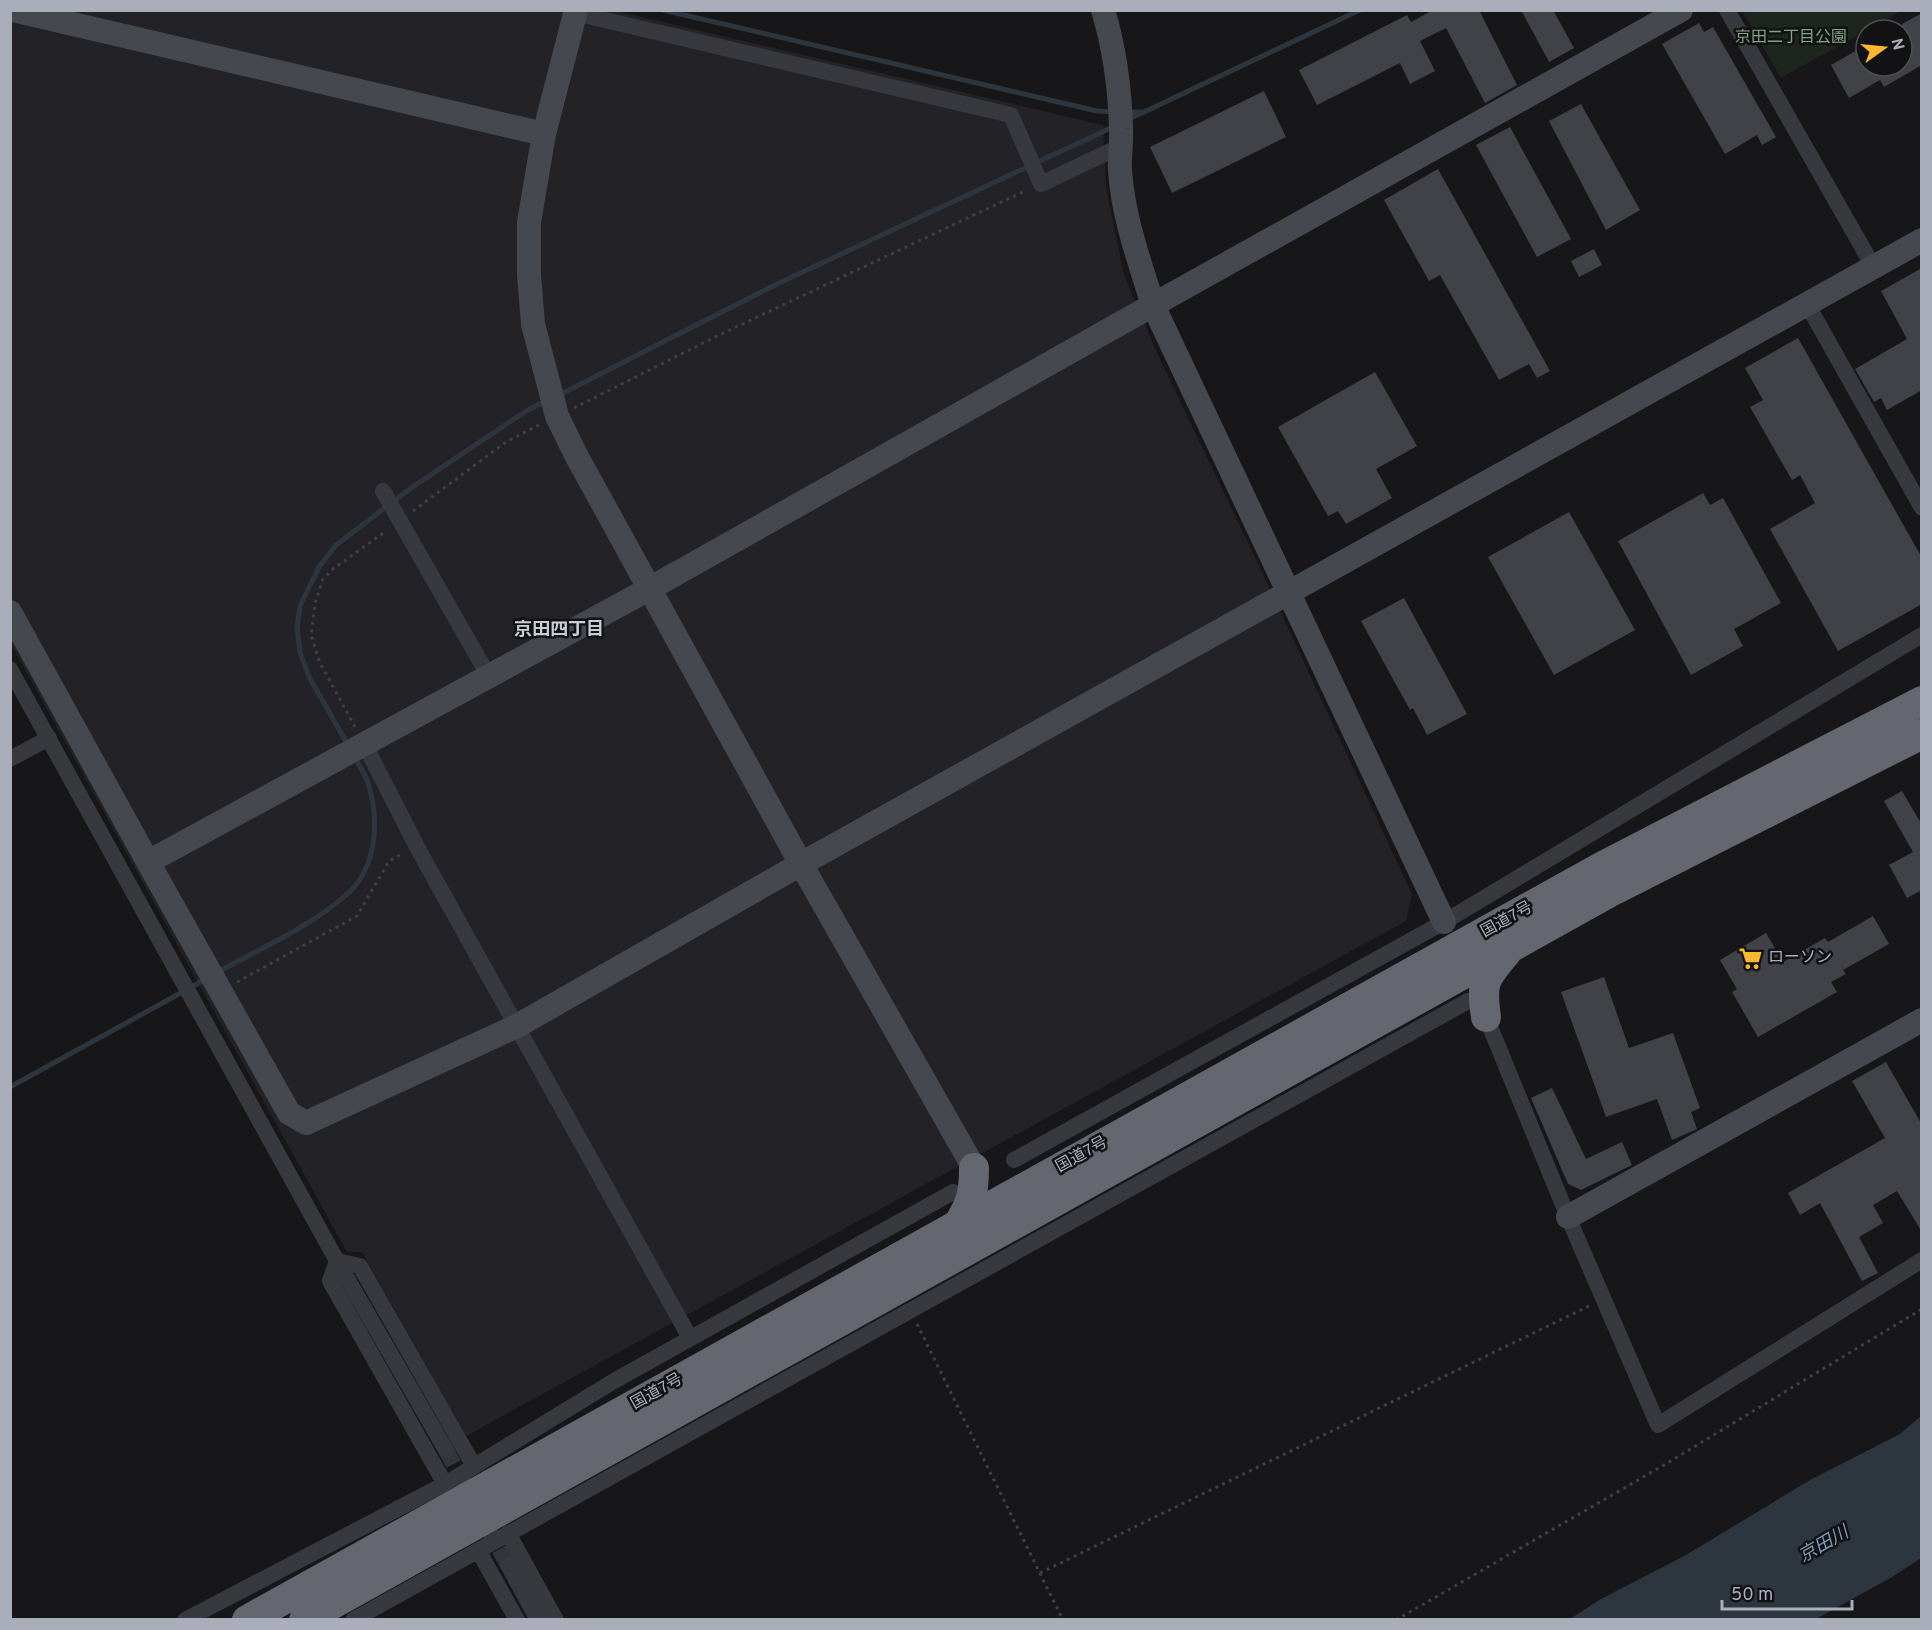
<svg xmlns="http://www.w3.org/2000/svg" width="1932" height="1630" viewBox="0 0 1932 1630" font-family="Overpass,'Noto Sans JP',sans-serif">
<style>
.built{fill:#232327}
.green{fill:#1d251e}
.water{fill:#2d363f}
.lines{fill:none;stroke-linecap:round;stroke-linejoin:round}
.stream{stroke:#2d363f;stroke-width:5}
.building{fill:#414247}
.street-tunnel{stroke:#34353a;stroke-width:16;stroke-dasharray:16 8;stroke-linecap:butt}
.path{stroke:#3e4046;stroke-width:3;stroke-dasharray:3 4.5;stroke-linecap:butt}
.street{stroke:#38393f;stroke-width:16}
.secondary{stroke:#46484f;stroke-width:24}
.highway{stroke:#646770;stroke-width:30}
.labels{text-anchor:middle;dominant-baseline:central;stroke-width:5;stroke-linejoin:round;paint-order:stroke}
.park-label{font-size:16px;fill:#7fa682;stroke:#121215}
.street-label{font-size:16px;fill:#a9aeba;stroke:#121215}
.poi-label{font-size:16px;fill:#a9aeba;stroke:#121215;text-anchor:start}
.neighbourhood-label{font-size:18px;font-weight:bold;fill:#cacdd6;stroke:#121215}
.water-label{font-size:18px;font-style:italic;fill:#7f9cb7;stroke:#121215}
</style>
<rect width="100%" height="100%" fill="#17171a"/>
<!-- built -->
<path class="built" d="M10 11H616L1103 125 1106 187 1124 275 1157 353 1259 566 1412 894 1406 921 466 1436 362 1252H347L11 644Z"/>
<!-- green -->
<path class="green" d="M1742 11H1901L1781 78Z"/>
<!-- water -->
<path class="water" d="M1921 1416V1558L1892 1577 1816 1619H1570L1601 1599 1686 1555 1810 1480 1900 1434Z"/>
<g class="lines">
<!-- stream -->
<path class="stream" d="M663 10 1097 111 1115 112
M1128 112H1144L1360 10
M1129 119 1144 112
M559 395 775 285 1115 126
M348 745 309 677 300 652 297 628 300 606 319 567 336 545 411 488 526 411 548 400
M216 973C259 949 310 927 346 895 378 868 380 817 367 780 364 772 358 764 354 756
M10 1087 206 979"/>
</g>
<!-- building -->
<path class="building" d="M1433 10H1479L1517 85 1485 103 1446 28 1420 41 1435 71 1410 84 1400 63 1317 105 1299 70 1407 15 1411 22Z
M1521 10H1553L1574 48 1549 62Z
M1922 13V65L1884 87 1880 80 1849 98 1831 65 1866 45V66H1902V24Z
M1699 23 1704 32 1713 27 1776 137 1762 145 1757 135 1725 154 1662 44Z
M1264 91 1286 137 1172 193 1150 147Z
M1581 104 1640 210 1606 230 1549 121Z
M1510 127 1571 239 1537 257 1476 145Z
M1438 169 1550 371 1537 378 1529 364 1499 380 1440 275 1429 281 1384 200Z
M1594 249 1602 265 1579 277 1571 261Z
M1922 268V390L1887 410 1881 398 1874 402 1855 369 1907 339 1881 291Z
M1798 338 1922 558V604L1838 651 1770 529 1815 503 1800 475 1792 480 1750 407 1763 400 1745 368Z
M1375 372 1417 446 1376 469 1392 498 1346 524 1338 511 1328 516 1278 427Z
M1703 493 1710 505 1723 498 1781 603 1734 629 1743 646 1691 675 1618 541Z
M1569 512 1635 630 1554 675 1488 557Z
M1404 598 1467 714 1427 735 1413 708 1410 710 1361 621Z
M1902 791 1922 825V890L1907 898 1889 865 1913 852 1884 801Z
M1873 916 1889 944 1843 970 1846 974 1831 982 1837 992 1758 1037 1732 992 1737 989 1720 960 1766 933 1783 962 1825 938 1828 942Z
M1604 977 1629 1048 1673 1033 1700 1108 1691 1112 1697 1129 1672 1140 1657 1099 1606 1117 1561 992Z
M1886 1062 1922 1125V1232L1897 1191 1873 1205 1883 1223 1859 1237 1878 1273 1862 1281 1820 1203 1800 1215 1788 1193 1885 1138 1852 1081Z
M1552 1088 1586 1159 1622 1142 1632 1165 1581 1190 1568 1184 1531 1098Z"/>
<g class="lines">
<!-- street-tunnel -->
<path class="street-tunnel" d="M446 1450 466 1487
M488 1528 508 1565"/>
<!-- path -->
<path class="path" d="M574 408 719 335 1025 191
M413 511 506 442 539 425
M355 727 320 663 311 635 315 603 323 579 333 569 386 531
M237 982 357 916 389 861 402 854
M917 1324 1063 1620
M1040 1573 1589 1306
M1396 1620 1664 1465 1922 1309"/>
<!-- street -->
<path class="street" d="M1727 10 1873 266
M575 13 1011 115 1041 184 1121 146
M1807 304 1922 508
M383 491 488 675
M10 669 337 1261 446 1450
M365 745 417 847 690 1338
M10 759 49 738
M1486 1017 1568 1217 1658 1425 1922 1260
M1014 1160 1444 922 1922 635
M337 1261 330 1281 445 1484
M337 1261 360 1266 474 1466
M508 1533 556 1620
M478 1550 517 1620
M508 1565 538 1620
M185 1620 445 1484 614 1381 953 1192
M353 1620 1468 1001"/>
<!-- secondary -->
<path class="secondary" d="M13 10 544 134
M576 10 544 134 529 222V275L533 324 557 416 576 455 801 864 974 1168
M1103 10C1115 50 1120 88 1121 129 1122 143 1119 157 1120 170 1123 217 1139 260 1153 305L1444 922
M10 612 148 862 289 1113 306 1123 517 1026 801 864 1922 240
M148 862 649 589 1153 305 1681 10
M1568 1217 1922 1020"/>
<!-- highway -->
<path class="highway" d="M1486 1017C1481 983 1484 979 1506 953
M957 1226C971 1204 974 1194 974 1168
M247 1620 1601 867 1922 701
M304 1620 1614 890 1922 734"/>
</g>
<!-- icons -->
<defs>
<symbol id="supermarket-bare" viewBox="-9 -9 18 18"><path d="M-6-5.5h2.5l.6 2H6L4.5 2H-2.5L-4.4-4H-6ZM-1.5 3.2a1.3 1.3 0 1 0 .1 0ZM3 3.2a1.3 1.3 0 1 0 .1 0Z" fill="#fbb82e" stroke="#121215" stroke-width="2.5" paint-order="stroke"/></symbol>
</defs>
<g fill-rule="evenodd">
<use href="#supermarket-bare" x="1734" y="942" width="33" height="33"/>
</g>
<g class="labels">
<!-- park labels -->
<g class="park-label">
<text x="1791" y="38">京田二丁目公園</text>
</g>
<!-- street labels -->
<g class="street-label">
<text transform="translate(1507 920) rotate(-29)">国道7号</text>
<text transform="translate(1082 1155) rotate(-29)">国道7号</text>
<text transform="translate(657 1392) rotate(-29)">国道7号</text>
</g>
<!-- poi labels -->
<g class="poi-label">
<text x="1768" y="958">ローソン</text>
</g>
<!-- neighbourhood labels -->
<g class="neighbourhood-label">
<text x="559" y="630">京田四丁目</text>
</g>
<!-- water labels -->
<g class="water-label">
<text transform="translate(1824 1545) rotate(-30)">京田川</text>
</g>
</g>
<!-- border -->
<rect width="1932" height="1630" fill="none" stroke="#a9aeba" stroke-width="24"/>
<!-- north arrow -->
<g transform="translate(1884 48) rotate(75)"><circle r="28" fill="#121215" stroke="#4e5057" stroke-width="1.5"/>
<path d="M0-4.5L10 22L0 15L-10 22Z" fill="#fbb82e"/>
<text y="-9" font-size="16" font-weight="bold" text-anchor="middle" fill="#a9aeba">N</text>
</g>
<!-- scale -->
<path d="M1722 1600v9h130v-9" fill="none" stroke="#a9aeba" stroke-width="3"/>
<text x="1731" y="1600" font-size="18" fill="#a9aeba" stroke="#121215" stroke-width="4.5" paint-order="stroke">50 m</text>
</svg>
